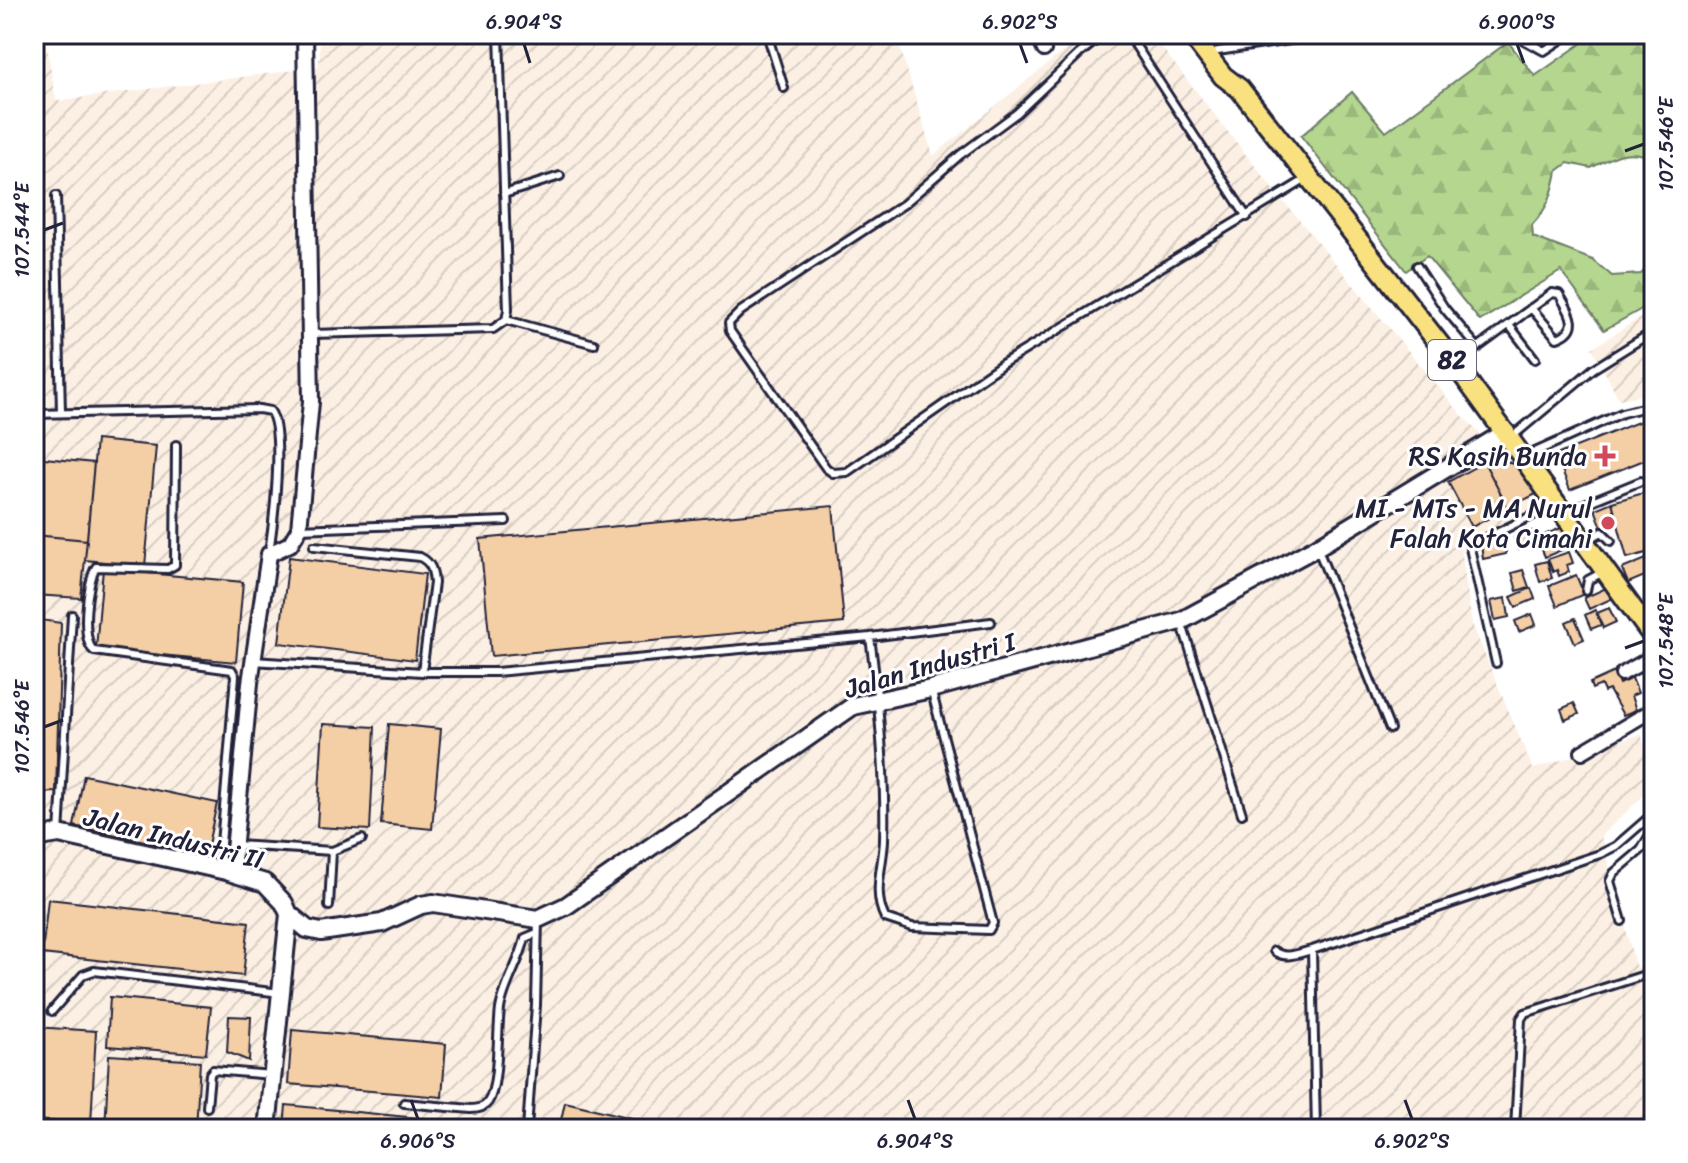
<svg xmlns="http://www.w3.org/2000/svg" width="1688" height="1163" viewBox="0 0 1688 1163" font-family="Sriracha,sans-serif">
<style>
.industrial{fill:url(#industrial-furrows)}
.forest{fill:url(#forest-firs);stroke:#6b7c65;stroke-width:2}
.building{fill:#f4cea4;stroke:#22223b;stroke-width:2}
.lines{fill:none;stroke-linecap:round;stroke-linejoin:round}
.service-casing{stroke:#22223b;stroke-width:12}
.minor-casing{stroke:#22223b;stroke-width:18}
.tertiary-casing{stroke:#22223b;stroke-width:20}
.secondary-casing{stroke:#22223b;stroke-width:22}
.primary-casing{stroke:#22223b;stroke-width:24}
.service{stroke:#fff;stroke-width:6}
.minor{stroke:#fff;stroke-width:12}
.tertiary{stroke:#fff;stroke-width:14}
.secondary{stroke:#fff;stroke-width:16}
.primary{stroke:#fae180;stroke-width:18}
.ticks{fill:none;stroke:#22223b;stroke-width:3}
.poi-dot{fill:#d1495b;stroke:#fff;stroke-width:3}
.labels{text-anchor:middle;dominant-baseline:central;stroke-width:6;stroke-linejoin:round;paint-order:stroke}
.shield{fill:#fff;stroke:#646476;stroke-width:2}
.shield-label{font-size:24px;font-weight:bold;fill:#22223b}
.poi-label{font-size:26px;fill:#22223b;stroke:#fff;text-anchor:end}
.street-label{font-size:26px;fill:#22223b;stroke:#fff}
.neatline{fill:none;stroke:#22223b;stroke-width:3}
.ticks-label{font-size:20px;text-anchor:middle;fill:#22223b}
</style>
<defs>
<pattern id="industrial-furrows" width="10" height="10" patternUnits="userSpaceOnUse" patternTransform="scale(2)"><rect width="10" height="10" fill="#fcf0e4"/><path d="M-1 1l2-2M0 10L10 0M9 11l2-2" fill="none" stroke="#d8cec4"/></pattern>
<pattern id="forest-firs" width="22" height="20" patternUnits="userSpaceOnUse" patternTransform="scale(2)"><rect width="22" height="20" fill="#b4d68f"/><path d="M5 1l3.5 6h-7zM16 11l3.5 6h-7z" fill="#9ab77c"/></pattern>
</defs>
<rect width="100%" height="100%" fill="#fff"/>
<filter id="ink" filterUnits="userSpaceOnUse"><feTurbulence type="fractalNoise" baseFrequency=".0125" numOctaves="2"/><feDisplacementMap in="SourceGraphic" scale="16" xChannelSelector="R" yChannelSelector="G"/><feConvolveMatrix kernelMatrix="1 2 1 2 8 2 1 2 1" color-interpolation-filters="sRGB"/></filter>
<g filter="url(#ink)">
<!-- industrial -->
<path class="industrial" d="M34 34H45L56 101 319 67 320 37 353 34H896L933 156 1085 34H1151L1266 180 1461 414 1544 501 1461 548 1472 624 1533 769 1641 734 1654 777V785L1601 836 1636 968 1654 960V1129H34Z
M1654 309V393L1619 399 1592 348Z"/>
<!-- forest -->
<path class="forest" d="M1595 34H1654V159C1628 147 1615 155 1591 168L1568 163 1557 171C1553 193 1548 208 1532 225L1533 237 1593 260 1612 276 1641 274 1654 261V302L1604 330 1561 271 1480 321 1427 256 1406 271 1301 136 1352 92 1386 132 1508 42 1535 76Z"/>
<!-- building -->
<path class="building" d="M1643 420 1654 446V456L1570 490 1556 455Z
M96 440 156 446 145 566 85 560Z
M1497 456 1524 470 1536 494 1508 508 1484 462Z
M34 457 94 463 87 540 34 535Z
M1484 462 1508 508 1472 527 1448 482Z
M1654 490V551L1627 558 1612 502Z
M1612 502 1618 523 1603 530 1595 509Z
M833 506 844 623 491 656 480 539Z
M1563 527 1571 546 1545 557 1537 538Z
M1532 531 1536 543 1518 550 1514 538Z
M34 535 87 540 81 598 34 595Z
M1504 541 1506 554 1483 559 1481 545Z
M1569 552 1573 563 1567 565 1569 572 1559 576 1557 570 1553 572 1548 559Z
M289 557 425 574 415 660 279 643Z
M1646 559 1652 573 1628 583 1622 569Z
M1547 561 1552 578 1540 582 1535 564Z
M103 569 243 582 236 662 96 649Z
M1523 570 1529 587 1517 591 1512 573Z
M1576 575 1584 594 1557 606 1549 586Z
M1531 588 1535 599 1516 607 1511 597Z
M1606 588 1611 599 1589 609 1584 598Z
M1506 598 1509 617 1495 620 1491 601Z
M1609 608 1616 622 1603 628 1597 613Z
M1595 610 1601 625 1591 629 1585 615Z
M1532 614 1536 625 1519 632 1515 621Z
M1575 618 1584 639 1575 643 1566 622Z
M34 619 61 623 56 792 34 793Z
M1614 672 1619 684 1632 678 1638 693 1631 696 1636 710 1623 715 1609 690 1604 692 1601 685 1592 689 1590 683Z
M1574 703 1579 714 1565 720 1561 709Z
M323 724 375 727 370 830 317 827Z
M389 724 441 729 432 829 381 824Z
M84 775 217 803 206 854 74 826Z
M48 899 249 922 243 976 42 954Z
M110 997 211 1007 206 1054 107 1046Z
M229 1016 251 1017 249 1061 227 1052Z
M34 1027 96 1031 91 1124 34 1120Z
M292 1030 446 1044 442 1097 288 1084Z
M109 1055 200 1061 196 1129H105Z
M565 1102 661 1125 660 1129H559Z
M286 1105 427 1119 426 1129H284Z"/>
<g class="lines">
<defs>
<path id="service" d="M767 34 784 88
M1104 34 1079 54 1017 113 960 155 904 204 741 311 729 323 730 331 826 468 833 473 847 472 1002 364 1308 178
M1128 34 1247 217
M1513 34 1544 51 1570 34
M1218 51 1331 34
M504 194 560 176
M56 196 61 412
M1417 266 1445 309 1478 348
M506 320 594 344
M1509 325 1535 359
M311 334 493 329 506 320 508 310 499 34
M1458 362 1552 293 1559 294C1569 311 1583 329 1557 338L1531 308
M34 414 259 409 270 411C285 431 273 526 269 553
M1513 436 1593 369 1654 331
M176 445 175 565 168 569 96 567C87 582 80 640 94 651L232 670 235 676 220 856 225 868
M1524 457 1622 413 1654 405
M1567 511 1641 481
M299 529 506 521
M1588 540 1602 532 1611 541
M314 546 420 557C432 563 433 571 434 583L422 672
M1317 547 1390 729
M1586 591 1588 580 1603 572
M1181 621 1242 814
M870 637C879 704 886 772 884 840 883 867 872 892 885 918L912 927 989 930 993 923 931 689
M253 661 422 672H496L870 637 991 622
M1496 663 1470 548 1476 543 1554 505
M59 834 72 615
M235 845 332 851 362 839
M329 906 332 851
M1622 921 1610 881 1614 873 1641 850 1654 828
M1312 950 1316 1129
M1274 951C1285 960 1299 953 1312 950L1600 854 1616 846 1654 813
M52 1011 83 975 94 971 281 993
M404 1103 471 1109C477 1109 484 1108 488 1102 499 1086 497 1031 500 1009 504 984 520 962 525 938L537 933
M207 1107 210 1074 213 1070 272 1075
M527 1129 536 1005 538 919
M1515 1129 1521 1019 1525 1013 1654 972"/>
<path id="minor" d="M1037 34 1044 50
M1643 663 1654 680
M1622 674 1654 656
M1582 752 1654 709"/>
<path id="tertiary" d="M232 872 250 683 269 554 290 544 299 529 311 402 305 34"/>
<path id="secondary" d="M34 838 59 834 226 871 265 883 284 903 289 914 307 929 321 932 382 923 421 905 433 903 538 919 566 906 853 706 931 689 1181 621 1317 547 1506 432
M267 1129 289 914"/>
<path id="primary" d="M1191 34 1223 76 1240 89 1455 364 1654 638"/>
</defs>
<!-- service casing -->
<use href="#service" class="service-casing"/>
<!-- minor casing -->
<use href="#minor" class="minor-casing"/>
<!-- tertiary casing -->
<use href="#tertiary" class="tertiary-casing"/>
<!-- secondary casing -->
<use href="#secondary" class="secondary-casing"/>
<!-- primary casing -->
<use href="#primary" class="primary-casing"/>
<!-- service -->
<use href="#service" class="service"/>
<!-- minor -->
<use href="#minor" class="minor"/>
<!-- tertiary -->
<use href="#tertiary" class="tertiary"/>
<!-- secondary -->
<use href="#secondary" class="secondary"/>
<!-- primary -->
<use href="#primary" class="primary"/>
</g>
</g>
<!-- ticks -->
<path class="ticks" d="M524 44 530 63M1020 44 1027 63M1517 44 1524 63M1625 151 1644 144M44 230 63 223M1625 648 1644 641M44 727 63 720M411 1100 418 1119M908 1100 915 1119M1405 1100 1412 1119"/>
<!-- markers -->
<g class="poi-dot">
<path d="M1601 444h8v8h8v8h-8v8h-8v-8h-8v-8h8z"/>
<circle cx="1608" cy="523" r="8"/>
</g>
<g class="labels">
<!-- shield labels -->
<rect class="shield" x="1428" y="340" width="48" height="40" rx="6"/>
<g class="shield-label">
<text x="1452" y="360">82</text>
</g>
<!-- poi labels -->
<g class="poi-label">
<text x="1587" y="456">RS Kasih Bunda</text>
<text x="1592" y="508">MI - MTs - MA Nurul<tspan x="1592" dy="30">Falah Kota Cimahi</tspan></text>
</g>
<!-- street labels -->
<g class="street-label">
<text transform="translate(930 665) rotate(-16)">Jalan Industri I</text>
<text transform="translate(174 838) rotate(14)">Jalan Industri II</text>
</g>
</g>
<!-- margin -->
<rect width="1688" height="1163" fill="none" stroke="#fff" stroke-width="88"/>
<rect x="44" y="44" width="1600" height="1075" class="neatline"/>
<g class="ticks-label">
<text x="524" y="29">6.904°S</text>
<text x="1020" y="29">6.902°S</text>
<text x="1517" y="29">6.900°S</text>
<text transform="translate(1666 144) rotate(-90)" y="7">107.546°E</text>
<text transform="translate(22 230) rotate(-90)" y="7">107.544°E</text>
<text transform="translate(1666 641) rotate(-90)" y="7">107.548°E</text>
<text transform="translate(22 727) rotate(-90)" y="7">107.546°E</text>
<text x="418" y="1148">6.906°S</text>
<text x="915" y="1148">6.904°S</text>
<text x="1412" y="1148">6.902°S</text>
</g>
</svg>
